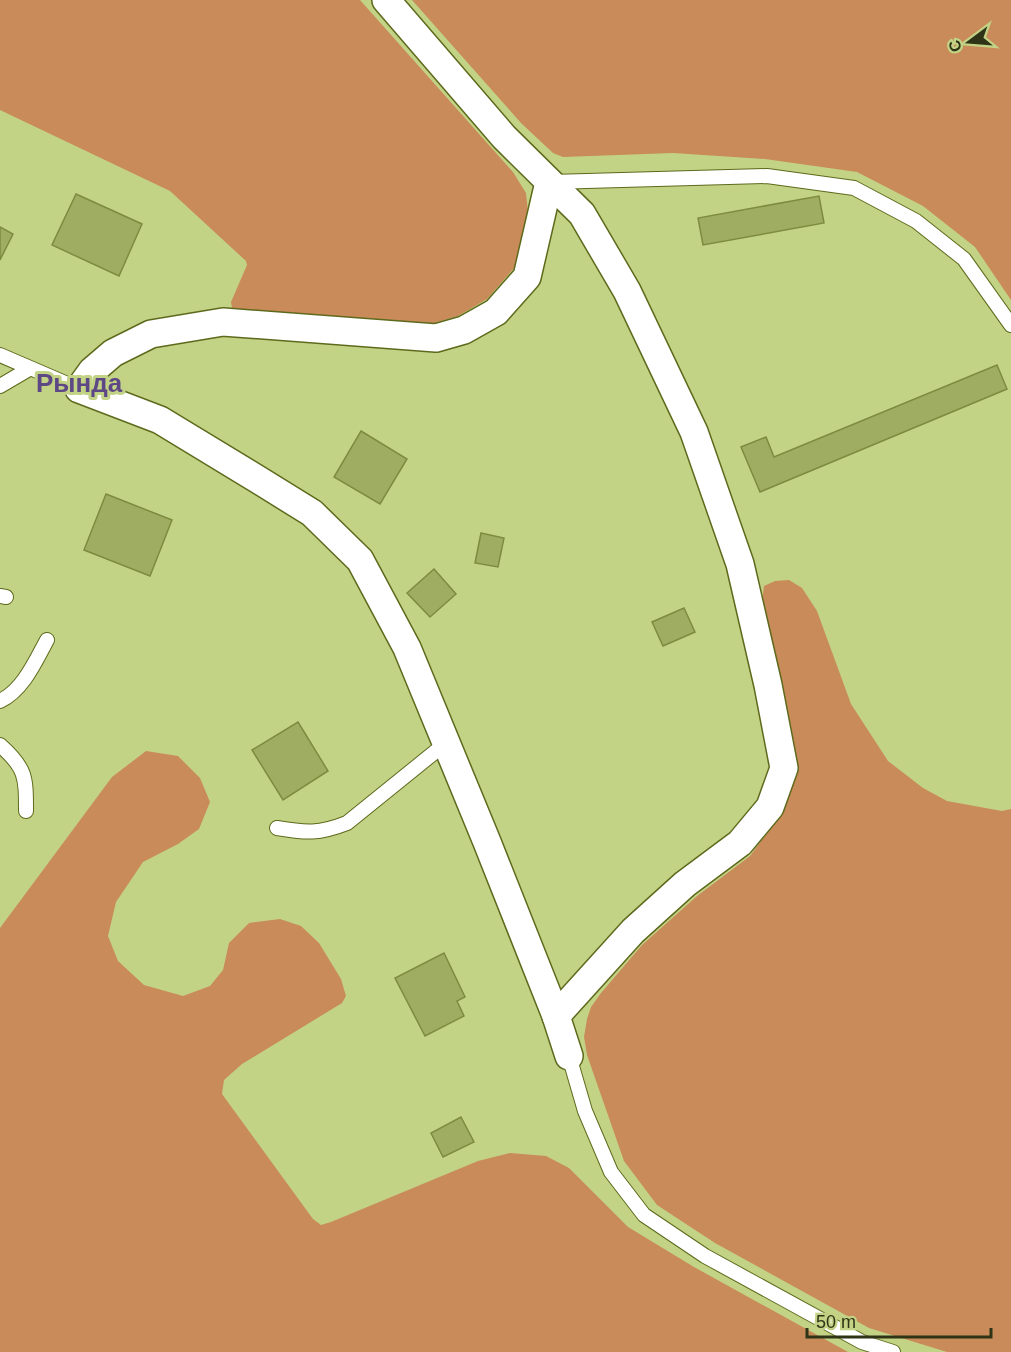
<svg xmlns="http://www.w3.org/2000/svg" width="1011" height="1352" viewBox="0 0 1011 1352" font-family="Arial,sans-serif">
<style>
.forest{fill:#c98b59}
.building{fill:#9ead61;stroke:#7d8b40;stroke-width:1.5}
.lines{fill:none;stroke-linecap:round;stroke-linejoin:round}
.lane-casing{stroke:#5d6a1c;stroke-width:16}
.street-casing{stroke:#5d6a1c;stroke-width:30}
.lane{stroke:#fff;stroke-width:14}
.street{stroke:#fff;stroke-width:27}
.labels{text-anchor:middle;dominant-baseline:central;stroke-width:6;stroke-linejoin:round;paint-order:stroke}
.district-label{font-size:26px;font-weight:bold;fill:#5d4785;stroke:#c3d386}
</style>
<rect width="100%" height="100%" fill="#c3d386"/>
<g class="forest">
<path d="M0 0H360L513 172 526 193 528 212 515 267 487 299 458 316 427 325 238 313 232 308 231 302 247 265 246 261 170 191 0 110Z"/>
<path d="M412 0H1011V300L975 247 923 206 857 172 765 159 673 153 563 157 553 153 521 123Z"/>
<path d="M789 580 802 588 817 611 851 704 888 761 923 788 947 801 1002 811 1011 809V1352H947L869 1328 715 1243 657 1205 624 1161 587 1055 584 1037 587 1019 591 1007 601 993 642 945 697 896 750 856 778 818 795 773 762 601 764 586 775 581Z"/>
<path d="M146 751 178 756 200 778 210 802 199 829 178 844 143 862 116 902 108 936 118 961 144 985 183 996 210 986 223 970 229 943 249 923 280 919 301 926 319 943 341 979 346 996 342 1003 242 1064 224 1080 222 1094 313 1219 321 1225 331 1222 478 1161 510 1153 546 1156 569 1168 628 1227 694 1267 848 1352H0V928L112 777Z"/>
</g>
<g class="building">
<path d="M76 194 142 224 119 276 52 245Z"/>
<path d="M819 196 824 223 703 245 698 218Z"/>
<path d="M0 227 13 234 0 260Z"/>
<path d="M997 365 1007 389 760 492 741 447 766 437 774 457Z"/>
<path d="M361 431 407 459 380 504 334 477Z"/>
<path d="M106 494 172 520 150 576 84 550Z"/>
<path d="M481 533 504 538 498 567 475 563Z"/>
<path d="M434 569 456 594 430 617 407 593Z"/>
<path d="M684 608 695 632 663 646 652 622Z"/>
<path d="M298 722 328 771 283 800 252 750Z"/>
<path d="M444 953 465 997 457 1001 464 1016 425 1036 395 978Z"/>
<path d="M461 1117 474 1142 443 1157 431 1133Z"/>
</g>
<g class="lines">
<g class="lane-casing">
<g id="lane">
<path d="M551 182 767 176 854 188 916 221 964 259 1011 325"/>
<path d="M0 355 79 389"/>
<path d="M0 386 29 369"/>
<path d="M0 596 6 597"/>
<path d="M0 701C23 690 35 662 47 640"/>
<path d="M0 745C26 768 26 777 26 811"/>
<path d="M277 828C306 833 319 834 347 823L446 743"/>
<path d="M569 1056 585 1111 611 1172 644 1215 705 1256 862 1342 893 1352"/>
</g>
</g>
<g class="street-casing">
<g id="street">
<path d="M386 0 504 137 582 214 627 291 694 432 740 564 768 685 784 768 770 807 740 843 685 884 633 931 556 1016"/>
<path d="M549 182 527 277 496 312 464 330 436 338 223 322 151 334 113 353 92 371 79 389 160 420 262 482 312 513 360 560 407 648 487 842 556 1016 569 1056"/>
</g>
</g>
<use href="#lane" class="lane"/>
<use href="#street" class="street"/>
</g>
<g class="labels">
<g class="district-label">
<text x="79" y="383">Рында</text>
</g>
</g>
<g transform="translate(969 42) rotate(254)" stroke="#c3d386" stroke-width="4.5" paint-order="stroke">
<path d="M0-4.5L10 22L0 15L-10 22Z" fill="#2e3415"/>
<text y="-9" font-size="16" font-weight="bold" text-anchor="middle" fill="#2e3415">С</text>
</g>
<path d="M807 1328v9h184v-9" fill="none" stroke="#2e3415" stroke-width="3"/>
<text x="816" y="1328" font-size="18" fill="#2e3415" stroke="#c3d386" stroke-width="4.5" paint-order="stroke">50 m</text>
</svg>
